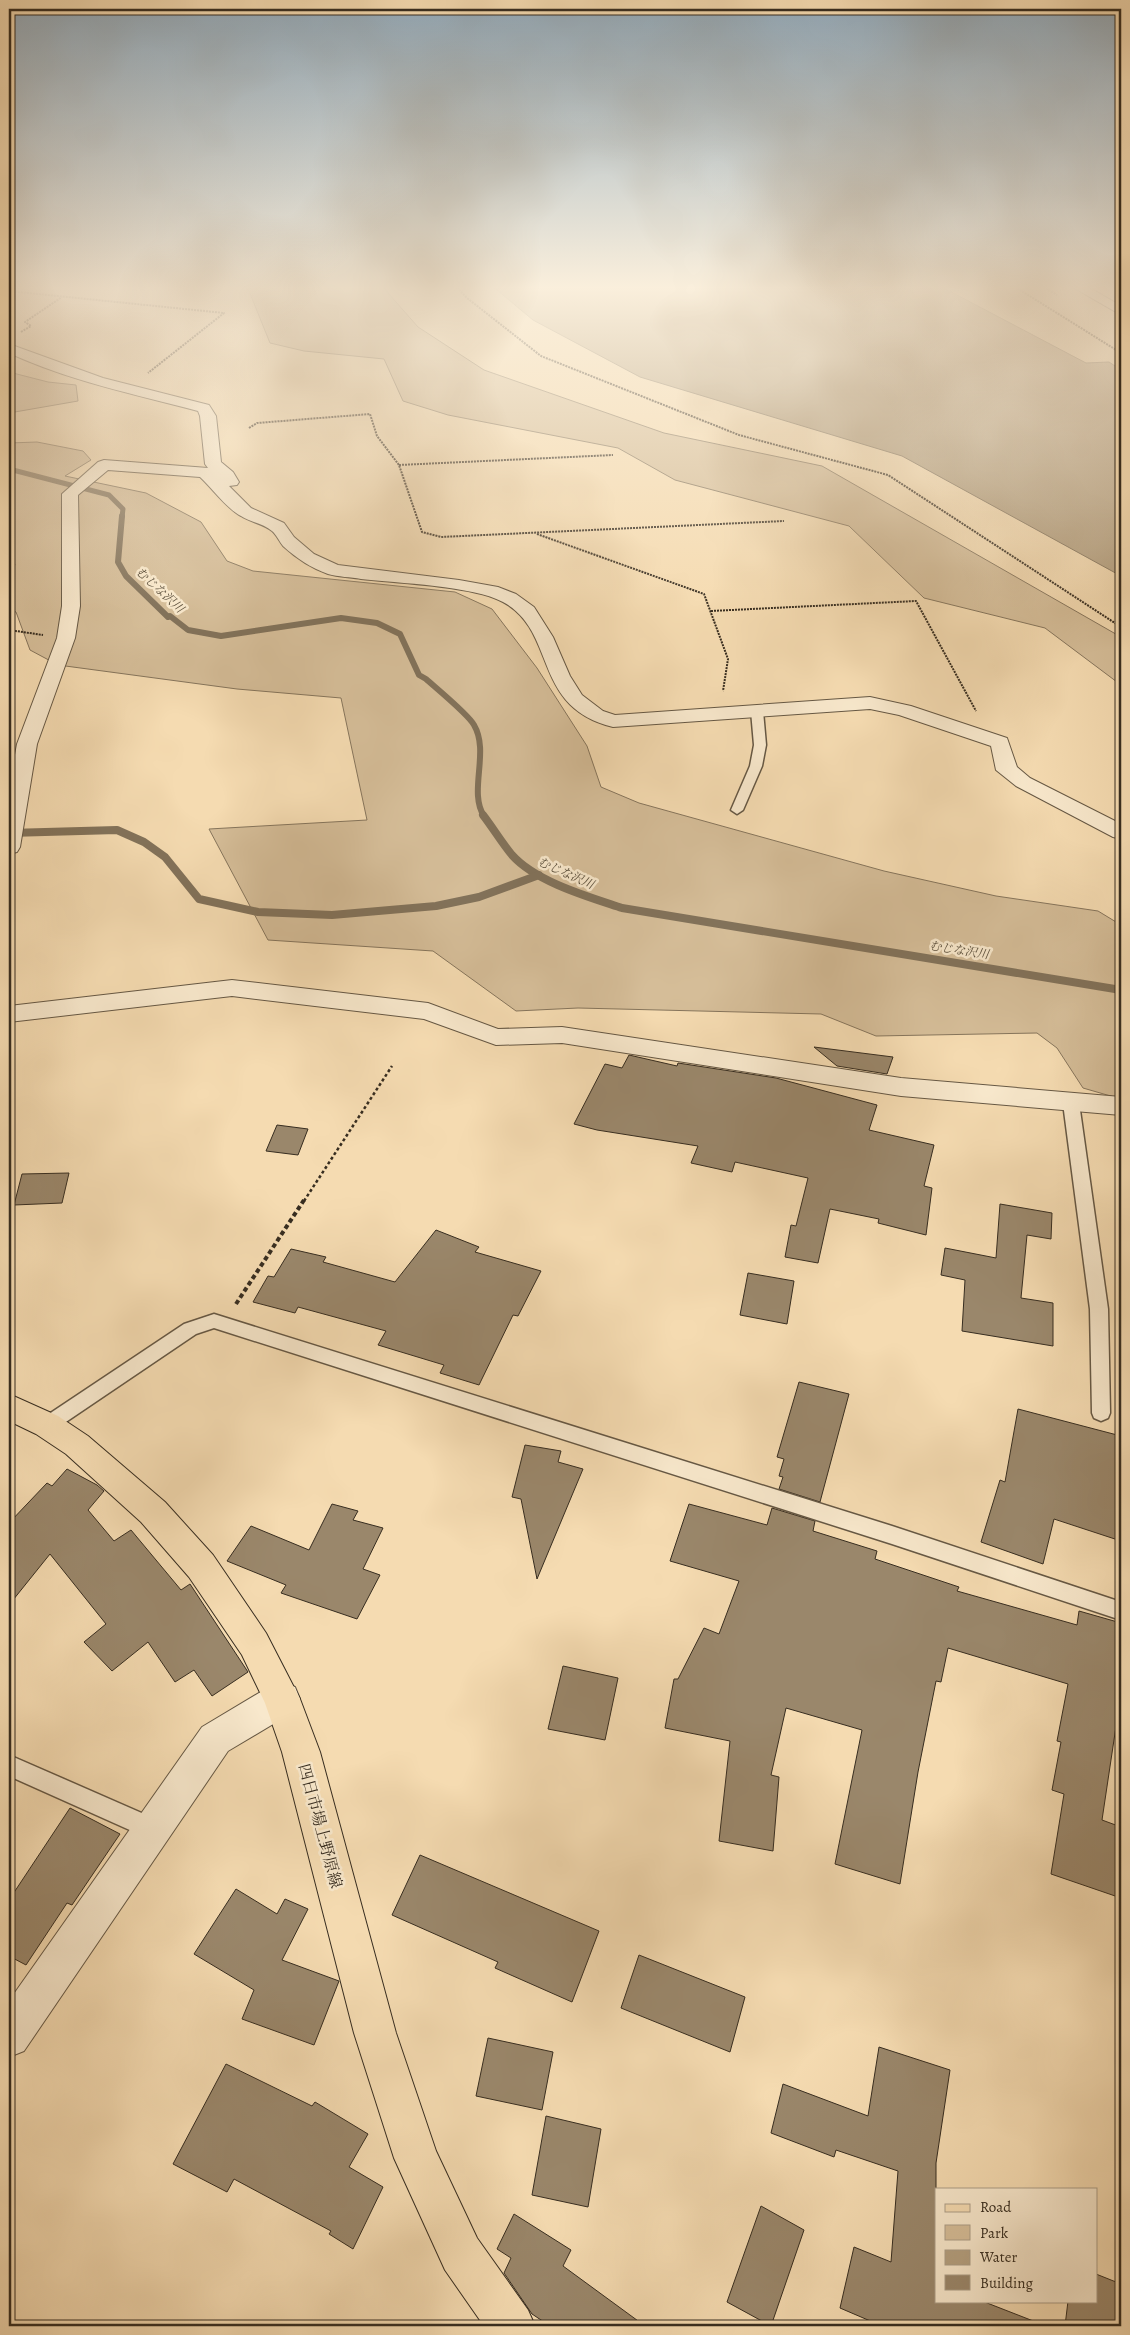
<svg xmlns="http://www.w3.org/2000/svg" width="1130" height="2335" viewBox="0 0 1130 2335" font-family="Alegreya,'Noto Serif JP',serif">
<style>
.green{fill:#d5bd98;stroke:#86755c}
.water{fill:#b4a080;stroke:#82725a}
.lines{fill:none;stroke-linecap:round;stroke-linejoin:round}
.stream-far2{stroke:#82725a;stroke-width:5}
.stream-far1{stroke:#82725a;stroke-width:6}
.stream{stroke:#82725a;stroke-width:8}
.building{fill:#9a876b;stroke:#372d20}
.lane-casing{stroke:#665844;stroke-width:3}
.street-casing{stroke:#665844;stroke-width:2}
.secondary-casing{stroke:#372d20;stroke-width:2}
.primary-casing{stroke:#372d20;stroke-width:2}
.path-far2{stroke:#372d20;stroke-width:2;stroke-dasharray:2 1;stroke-linecap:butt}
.path-far1{stroke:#372d20;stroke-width:2.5;stroke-dasharray:3 2.5;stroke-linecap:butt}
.path{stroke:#372d20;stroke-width:4;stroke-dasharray:4.5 3;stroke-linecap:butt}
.lane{fill:#f8e8cc;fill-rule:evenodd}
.street{fill:#f8e8cc;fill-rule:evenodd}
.secondary{fill:#f8e8cc;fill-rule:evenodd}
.primary{fill:#f5dbb1;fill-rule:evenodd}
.labels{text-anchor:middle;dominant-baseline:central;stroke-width:5;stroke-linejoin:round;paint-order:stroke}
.far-water-label{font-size:12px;font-style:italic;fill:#5c503d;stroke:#f8e8cc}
.near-street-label{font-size:16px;fill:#372d20;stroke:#f8e8cc}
</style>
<rect width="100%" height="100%" fill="#f5dbb1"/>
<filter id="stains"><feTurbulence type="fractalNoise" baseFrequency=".004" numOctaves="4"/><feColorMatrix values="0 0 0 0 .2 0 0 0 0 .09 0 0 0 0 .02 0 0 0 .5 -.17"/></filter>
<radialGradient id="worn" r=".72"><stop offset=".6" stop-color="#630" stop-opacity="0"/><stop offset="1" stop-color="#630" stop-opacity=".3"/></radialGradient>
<g class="green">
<path d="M244 285H381L418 327 484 370 664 433 822 466 1121 637V685L1045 628 924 598 849 526 675 480 618 448 448 415 403 401 384 359 304 351 270 343 249 291Z"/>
<path d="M9 372 48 382 76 385 78 401 9 413Z"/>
<path d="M37 442 83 451 91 460 65 476 146 493 201 522 227 561 253 571 455 592 492 609 537 668 587 746 601 787 639 803 884 871 996 896 1098 911 1121 925V1099L1083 1088 1057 1048 1037 1033 876 1036 821 1014 578 1008 516 1011 433 951 268 940 209 829 367 820 341 698 237 689 58 665 30 650 16 612 9 609V572L15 565 9 546V443Z"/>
</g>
<path class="water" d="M491 285H938L1086 363 1109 362 1121 370V576L902 456 640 377 533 320Z"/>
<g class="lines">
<path class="stream-far2" d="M9 469 109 495 123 509 122 517"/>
<path class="stream-far1" d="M122 516 118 562 126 576 168 617 170 616 188 630 221 636 341 618 377 623 400 634 419 675 426 679C436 688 469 715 474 725 490 752 468 792 484 816"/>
<g class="stream">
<path d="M483 815C493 828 502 843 512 855 536 882 589 897 622 908L1121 990"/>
<path d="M9 833 117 830 144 842 165 857 199 899 258 912 332 915 436 906 479 897 539 875"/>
</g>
</g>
<g class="building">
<path d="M814 1047 893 1057 887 1074 837 1066Z"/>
<path d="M629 1055 677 1066 678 1063 776 1078 877 1105 869 1130 934 1145 924 1186 932 1188 926 1235 878 1223 879 1219 830 1209 818 1263 785 1257 791 1225 796 1226 808 1178 735 1162 732 1172 691 1163 698 1146 597 1130 574 1124 605 1064 622 1068Z"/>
<path d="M277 1125 308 1129 298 1155 266 1151Z"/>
<path d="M69 1173 62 1203 14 1205 22 1174Z"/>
<path d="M1000 1204 1052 1213 1051 1239 1027 1235 1021 1298 1053 1303V1346L962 1331 965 1280 941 1275 945 1248 996 1258Z"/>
<path d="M436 1230 479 1247 475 1252 541 1271 518 1316 513 1315 479 1385 440 1373 444 1365 378 1345 386 1331 298 1307 295 1313 253 1302 268 1276 274 1277 291 1249 326 1257 323 1262 395 1282Z"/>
<path d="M748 1273 794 1281 787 1324 740 1315Z"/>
<path d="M799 1382 849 1394 820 1502 779 1489 783 1477 779 1476 784 1459 777 1457Z"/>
<path d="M1018 1409 1121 1436V1541L1054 1519 1043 1564 981 1542 1000 1480 1005 1482Z"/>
<path d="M525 1445 561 1451 558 1462 583 1469 537 1579 521 1499 512 1497Z"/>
<path d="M67 1469 97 1485 104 1491 88 1510 114 1541 131 1530 181 1590 190 1584 248 1672 212 1696 194 1670 175 1682 148 1642 112 1671 84 1642 106 1624 50 1554 9 1605V1523L47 1483 52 1486Z"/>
<path d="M332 1504 358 1511 353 1520 383 1528 363 1569 380 1575 357 1619 281 1593 286 1585 227 1561 251 1526 309 1550Z"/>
<path d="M689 1504 767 1525 772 1508 815 1521 813 1531 877 1551 875 1559 959 1587 957 1591 1077 1625 1079 1611 1121 1623V1693L1102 1820 1121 1827V1898L1051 1874 1064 1794 1052 1790 1061 1742 1057 1741 1068 1684 948 1648 941 1682 936 1681 918 1772 900 1884 835 1864 862 1730 786 1708 771 1775 779 1777 773 1851 719 1841 730 1741 665 1728 674 1679H678L704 1628 719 1634 739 1581 670 1561Z"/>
<path d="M563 1666 618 1678 605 1740 548 1729Z"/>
<path d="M70 1808 120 1834 72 1905 67 1903 26 1965 9 1956V1900Z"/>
<path d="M420 1855 599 1931 572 2002 495 1968 498 1962 392 1915Z"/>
<path d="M236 1889 277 1914 285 1899 308 1909 282 1960 339 1981 314 2045 242 2019 254 1990 194 1954Z"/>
<path d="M639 1955 745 1997 730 2052 621 2008Z"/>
<path d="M488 2038 553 2052 542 2110 476 2096Z"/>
<path d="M879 2047 950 2070 936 2163V2301H982L1041 2324V2326H882L840 2308 854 2247 891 2262 898 2171 836 2150 834 2157 771 2133 783 2084 868 2116Z"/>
<path d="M226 2064 312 2106 315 2102 368 2134 349 2167 383 2187 353 2249 329 2234 331 2231 234 2179 227 2192 173 2164Z"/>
<path d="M546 2116 601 2129 588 2207 532 2195Z"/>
<path d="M761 2206 804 2230 771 2326 727 2302Z"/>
<path d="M514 2214 571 2250 563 2266 645 2326H550L532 2314 504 2273 511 2258 497 2249Z"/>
<path d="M1096 2274 1121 2284V2326H1065L1068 2301H1096Z"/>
</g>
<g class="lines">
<g class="lane-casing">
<g id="lane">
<path d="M757 707 763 711 766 745 762 766 743 810 737 814 731 810 750 766 754 745 751 711Z"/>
<path d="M1071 1098 1077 1099 1079 1103 1108 1309 1110 1413 1108 1418 1101 1421 1094 1418 1092 1413 1090 1309 1063 1103 1065 1099Z"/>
<path d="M214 1314 892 1526 1121 1602V1620L892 1544 214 1328 196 1334 54 1430 47 1433 40 1430 38 1425 40 1420 184 1324Z"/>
<path d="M9 1755 160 1821 163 1829 160 1837 152 1840 9 1776Z"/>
</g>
</g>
<g class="street-casing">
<g id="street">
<path d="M9 344 103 378 209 405 216 416 221 462 233 472 239 482 237 485 229 486 251 508 284 523 294 537 314 554 338 565 459 580 498 587 516 594 534 607 553 637 570 676 582 695 603 711 615 715 870 697 911 706 1007 738 1017 767 1030 778 1121 824V839L1113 837 1016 786 996 770 991 746 899 715 870 709 613 727C531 707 558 632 503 602 474 586 397 583 361 579 351 577 338 577 328 574 311 568 296 558 283 546 279 541 276 534 272 531 264 524 250 522 241 516 227 509 212 488 200 477L108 470 78 495 80 606 75 638 37 744 20 847 17 852 9 854V787L17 744 57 638 62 606V494L98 462 104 460 208 468 205 464 200 416 198 411C134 394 70 381 9 353Z"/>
<path d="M232 980 428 1003 498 1029 562 1027 901 1078 1121 1097V1115L901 1096 562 1043 496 1045 424 1019 232 996 9 1022V1006Z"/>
<path d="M282 1682 295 1687 300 1699 295 1711 228 1751 24 2051 9 2057V2001L202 1727 269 1687Z"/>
</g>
</g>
<g class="secondary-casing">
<path id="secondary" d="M1069 285H1085L1121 306V315Z"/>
</g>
<g class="primary-casing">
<path id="primary" d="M9 1394 58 1416 88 1436 165 1502 213 1555 266 1633 300 1699 320 1752 396 2033 436 2151 477 2238 528 2310 535 2326H484L445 2270 394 2158 354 2033 282 1752 265 1703 242 1655 189 1577 141 1522 66 1454 36 1434 9 1421Z"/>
</g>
<g class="path-far2">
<path d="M455 285 467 298 541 356 739 435 888 475 1121 627"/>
<path d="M1012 285 1121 353"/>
<path d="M1041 285 1057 295"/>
<path d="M9 291 224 313 148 373"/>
<path d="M21 332 31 326 25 322 62 297"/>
<path d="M249 428 257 423 370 414 377 436 399 465 422 532 441 537 784 521"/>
<path d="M399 465 613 455"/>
<path d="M537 534 704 594 728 659 723 691"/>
<path d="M711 611 916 601 976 711"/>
<path d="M9 630 43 635"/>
</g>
<path class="path-far1" d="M304 1201 392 1066"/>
<path class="path" d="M236 1304 304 1200"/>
<use href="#lane" class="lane"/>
<use href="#street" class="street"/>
<use href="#secondary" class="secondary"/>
<use href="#primary" class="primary"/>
</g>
<linearGradient id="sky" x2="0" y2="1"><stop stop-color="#93acbe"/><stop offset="0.47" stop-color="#faefdc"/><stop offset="1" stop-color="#faefdc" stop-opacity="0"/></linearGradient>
<rect width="1130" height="612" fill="url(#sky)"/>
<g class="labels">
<g class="far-water-label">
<text transform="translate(160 590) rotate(43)">むじな沢川</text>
<text transform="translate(566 873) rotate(24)">むじな沢川</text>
<text transform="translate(959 950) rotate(9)">むじな沢川</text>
</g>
<g class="near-street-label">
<text transform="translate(320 1826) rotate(75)">四日市場上野原線</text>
</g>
</g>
<rect width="1130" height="2335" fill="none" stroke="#f5dbb1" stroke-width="30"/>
<rect x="10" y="10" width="1110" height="2315" fill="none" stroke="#372d20" stroke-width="2.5"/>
<rect x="15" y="15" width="1100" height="2305" fill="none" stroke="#372d20"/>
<rect x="935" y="2188" width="162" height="115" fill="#f8e8cc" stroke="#ab9d87"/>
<rect x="945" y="2204" width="25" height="8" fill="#f5dbb1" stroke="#ab9d87"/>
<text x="980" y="2212" font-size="15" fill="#372d20">Road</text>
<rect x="945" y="2225" width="25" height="15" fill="#d5bd98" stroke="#ab9d87"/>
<text x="980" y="2238" font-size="15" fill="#372d20">Park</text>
<rect x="945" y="2250" width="25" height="15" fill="#b4a080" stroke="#ab9d87"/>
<text x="980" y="2262" font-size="15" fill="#372d20">Water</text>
<rect x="945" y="2275" width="25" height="15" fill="#9a876b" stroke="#ab9d87"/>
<text x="980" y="2288" font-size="15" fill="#372d20">Building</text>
<rect width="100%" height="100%" filter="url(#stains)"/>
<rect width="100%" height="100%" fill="url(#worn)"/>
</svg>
